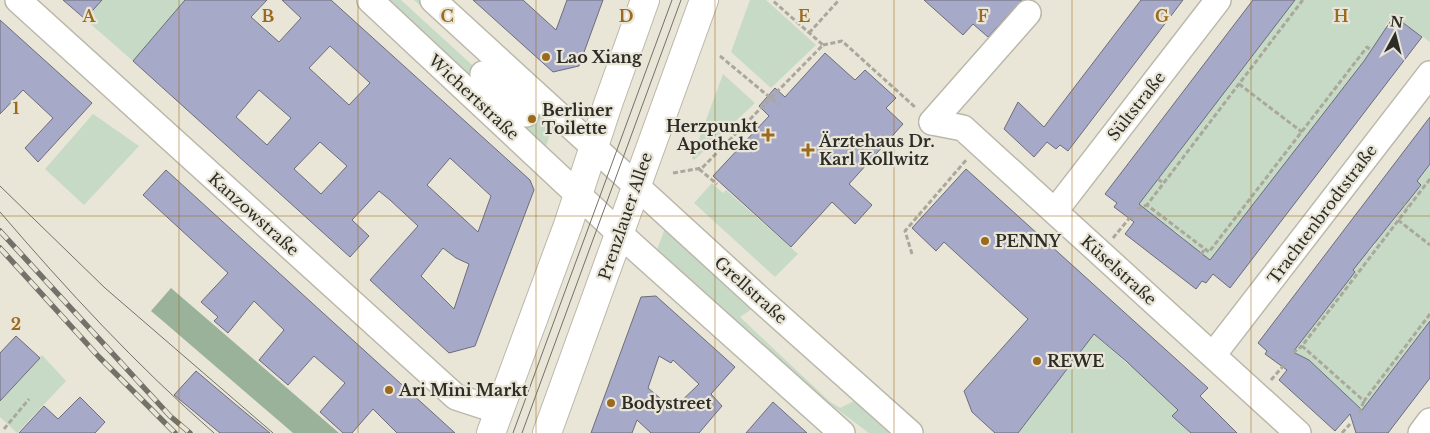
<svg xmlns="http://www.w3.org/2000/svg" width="1430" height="433" viewBox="0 0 1430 433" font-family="'Libre Baskerville',serif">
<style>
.green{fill:#c6dac5}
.forest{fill:#9ab299}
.building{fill:#a7a9c8;stroke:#6c6d7a;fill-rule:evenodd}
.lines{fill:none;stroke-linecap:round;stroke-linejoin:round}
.minor-casing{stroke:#bbb8aa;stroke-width:28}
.major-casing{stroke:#bbb8aa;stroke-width:30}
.path{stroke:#aaa89d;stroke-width:3;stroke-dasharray:5 2.5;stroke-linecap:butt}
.minor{stroke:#fff;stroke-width:25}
.major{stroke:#fff;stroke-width:28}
.tram{stroke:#737169;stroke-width:1}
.rail-casing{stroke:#737169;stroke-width:5.5}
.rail{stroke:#e9e6d8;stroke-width:4;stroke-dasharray:11;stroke-linecap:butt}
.grid{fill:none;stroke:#9c6a1e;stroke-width:1;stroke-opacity:0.55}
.poi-dot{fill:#9c6a1e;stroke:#e9e6d8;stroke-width:2}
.labels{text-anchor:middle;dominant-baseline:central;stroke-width:4.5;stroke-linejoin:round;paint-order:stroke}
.poi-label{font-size:16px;font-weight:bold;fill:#2d2c27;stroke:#e9e6d8;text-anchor:start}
.street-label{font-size:16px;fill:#2d2c27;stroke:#e9e6d8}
.grid-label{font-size:16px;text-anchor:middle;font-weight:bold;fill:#9c6a1e;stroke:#e9e6d8;stroke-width:4.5;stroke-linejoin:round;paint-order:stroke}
</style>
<rect width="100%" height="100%" fill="#e9e6d8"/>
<g class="green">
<path d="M102 0H185L133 61 85 19Z"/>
<path d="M380 0H401L482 74 488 68 414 0H422L554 120 545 150Z"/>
<path d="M750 0H766L816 45 771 88 731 52Z"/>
<path d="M1295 0H1430V42L1393 15 1385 26 1389 29 1209 262 1184 242 1185 239 1175 231 1172 234 1149 211 1133 206Z"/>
<path d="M723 74 755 103 694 160 692 158Z"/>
<path d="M93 114 139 146 84 205 45 169Z"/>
<path d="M1430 164V321L1364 417 1351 400 1309 360 1302 359 1288 349 1355 272 1350 268 1364 249 1369 252 1376 244 1371 239 1386 221 1391 224 1399 214 1394 210 1409 191 1414 194 1421 186 1417 181Z"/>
<path d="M712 183 723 193 726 190 798 254 775 277 694 203Z"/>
<path d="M665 228 752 309 740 317 829 401 840 408 854 401 889 433H869L806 386 657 250Z"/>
<path d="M1094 334 1131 367 1135 363 1182 406 1172 416 1191 433H1018Z"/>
<path d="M42 355 66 381 17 433 0 417V401Z"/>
</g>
<path class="forest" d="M171 288 324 420 339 433H293L164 322 151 311Z"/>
<g class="building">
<path d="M63 0H102L85 19Z"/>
<path d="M185 0H267L251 17 279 42 301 18 282 0H331L530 180 534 190 475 346 449 353 370 280 418 226 390 200 379 191 352 220 369 236 350 257 133 61ZM330 46 370 83 349 105 309 68ZM259 90 291 118 267 145 236 117ZM320 142 347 166 321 194 294 169ZM450 158 491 196 478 232 427 185ZM443 248 456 258 469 264 454 309 421 276Z"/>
<path d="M473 0H523L556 30 567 0H603L579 66 553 72Z"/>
<path d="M924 0H1022L988 37 973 24 963 35Z"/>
<path d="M1141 0H1183L1068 151 1060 145 1056 149 1047 142 1034 157 1004 129 1018 102 1044 127Z"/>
<path d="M1253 0H1295L1139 204 1210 260 1364 61 1394 16 1422 37 1230 288 1213 274 1206 283 1202 281 1196 289 1125 234 1134 222 1114 207 1117 203 1105 194Z"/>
<path d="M0 20 92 103 38 162 25 148 53 118 23 90 0 114Z"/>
<path d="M825 53 855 80 865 70 896 98 886 108 903 124 849 184 872 205 855 224 832 202 791 247 713 176 769 116 759 106 775 88 785 97Z"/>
<path d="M1430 117V164L1417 181 1421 185 1353 270 1355 272 1293 352 1309 360 1362 410 1430 321V378L1388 433H1356L1350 414 1335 431 1279 380 1287 370 1265 354 1267 351 1258 343Z"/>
<path d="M966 169 1208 388 1200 396 1237 433H1191L1172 416 1178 410 1126 361 1094 334 1018 433H995L972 412 964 391 1028 319 944 242 936 251 912 228Z"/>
<path d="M166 170 267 262 455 433H397L373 409 352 433H343L320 412 345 383 314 356 288 385 259 360 284 330 254 301 228 333 214 321 218 317 201 302 228 273 143 195Z"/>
<path d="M656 296 735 367 711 394 722 406 699 433H651L637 420 632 433H591L641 297ZM659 356 671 363 673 360 699 384 673 409 648 388Z"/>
<path d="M16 336 40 358 0 401V353Z"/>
<path d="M196 371 235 404 270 433H220L174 395Z"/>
<path d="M80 397 105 422 95 433H19L44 406 58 419Z"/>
<path d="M773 402 807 433H746Z"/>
</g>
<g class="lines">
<g class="minor-casing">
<g id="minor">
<path d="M18 0 456 397 499 411"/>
<path d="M370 0 632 245 842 433"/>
<path d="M433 0 762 301 910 433"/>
<path d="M483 74 526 114"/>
<path d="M932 122 963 128 1298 433"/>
<path d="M932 122 1028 13"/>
<path d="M1055 211 1218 0"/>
<path d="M1213 355 1430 74"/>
<path d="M1421 433 1430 421"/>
</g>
</g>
<g class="major-casing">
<g id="major">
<path d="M491 433 568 225 608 104 645 0"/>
<path d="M547 433 704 0"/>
</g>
</g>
<g class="path">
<path d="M1301 0 1302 1 1147 205 1209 252 1367 47 1371 50"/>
<path d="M809 33 839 0"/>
<path d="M823 45 842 41 916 108"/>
<path d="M720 56 779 105"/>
<path d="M1239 84 1302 132"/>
<path d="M699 169 717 184"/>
<path d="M673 173 702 168 823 45 772 0"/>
<path d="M1158 179 1163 183"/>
<path d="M1430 179 1302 346 1364 401 1430 314"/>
<path d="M1401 202 1408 207"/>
<path d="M1137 209 1147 205"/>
<path d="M1398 220 1430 245"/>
<path d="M1113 238 1132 215"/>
<path d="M912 254 905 231 967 159"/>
<path d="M1201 254 1205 249"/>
<path d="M1293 353 1302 346"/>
<path d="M1271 380 1285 364"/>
<path d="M1359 413 1364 401"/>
<path d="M4 429 29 399"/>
<path d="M1342 433 1350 424"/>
</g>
<use href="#minor" class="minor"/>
<use href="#major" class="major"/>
<g class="tram">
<path d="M0 186 105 288 273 433"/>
<path d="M0 212C67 290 136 365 214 433"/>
<path d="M513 433 672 0"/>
<path d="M522 433 681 0"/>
</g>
<g class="rail-casing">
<g id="rail">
<path d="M0 231 170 416 190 433"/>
<path d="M0 248 99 357 175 433"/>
</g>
</g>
<use href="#rail" class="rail"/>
</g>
<path class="grid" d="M179 0V433M358 0V433M536 0V433M715 0V433M894 0V433M1072 0V433M1251 0V433M0 216H1430"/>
<g class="poi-dot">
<circle cx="546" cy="57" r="5"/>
<circle cx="532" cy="119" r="5"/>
<path d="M765.5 127.5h5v5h5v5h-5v5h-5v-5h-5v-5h5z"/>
<path d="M805.5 142.5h5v5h5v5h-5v5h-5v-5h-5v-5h5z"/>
<circle cx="985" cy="241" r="5"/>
<circle cx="1037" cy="361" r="5"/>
<circle cx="389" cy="390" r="5"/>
<circle cx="611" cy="403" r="5"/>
</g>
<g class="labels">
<g class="poi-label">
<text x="556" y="57">Lao Xiang</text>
<text x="542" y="110">Berliner<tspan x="542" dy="18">Toilette</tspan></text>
<text x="758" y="126" text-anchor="end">Herzpunkt<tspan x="758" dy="18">Apotheke</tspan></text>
<text x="819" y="141">Ärztehaus Dr.<tspan x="819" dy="18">Karl Kollwitz</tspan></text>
<text x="995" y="241">PENNY</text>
<text x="1047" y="361">REWE</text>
<text x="399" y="390">Ari Mini Markt</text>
<text x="621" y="403">Bodystreet</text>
</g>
<g class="street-label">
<text transform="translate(474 97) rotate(43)">Wichertstraße</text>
<text transform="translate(1136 106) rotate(-52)">Sültstraße</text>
<text transform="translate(254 214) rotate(42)">Kanzowstraße</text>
<text transform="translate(1322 214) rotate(-53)">Trachtenbrodtstraße</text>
<text transform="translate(625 216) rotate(-71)">Prenzlauer Allee</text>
<text transform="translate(1119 270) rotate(42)">Küselstraße</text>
<text transform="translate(751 290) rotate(42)">Grellstraße</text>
</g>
</g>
<g class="grid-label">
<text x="89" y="22">A</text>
<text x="268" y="22">B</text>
<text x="447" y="22">C</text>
<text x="626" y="22">D</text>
<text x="804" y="22">E</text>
<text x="983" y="22">F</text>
<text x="1162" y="22">G</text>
<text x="1341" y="22">H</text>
<text x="16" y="114">1</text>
<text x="16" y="330">2</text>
</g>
<g transform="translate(1395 35) rotate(7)" stroke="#e9e6d8" stroke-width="4" paint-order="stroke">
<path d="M0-4L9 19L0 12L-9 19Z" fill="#2d2c27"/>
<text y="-8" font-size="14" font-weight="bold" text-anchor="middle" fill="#2d2c27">N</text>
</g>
</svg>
